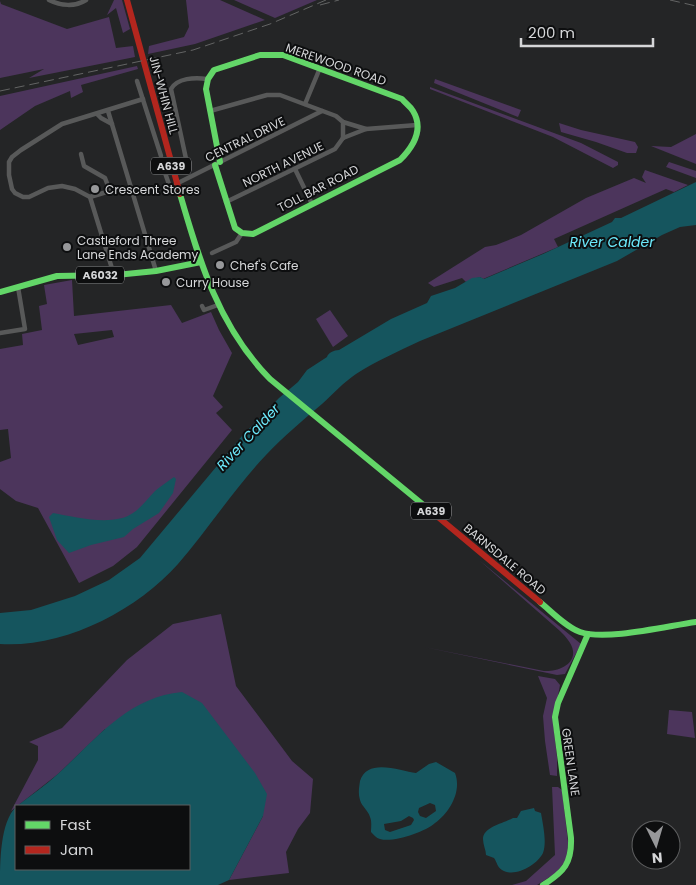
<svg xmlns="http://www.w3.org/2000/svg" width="696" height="885" viewBox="0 0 696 885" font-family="Poppins,sans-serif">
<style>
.green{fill:#4c355c;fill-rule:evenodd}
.water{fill:#15555e;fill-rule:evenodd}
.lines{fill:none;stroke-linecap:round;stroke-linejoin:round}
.street{stroke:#585959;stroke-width:4.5}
.fast{stroke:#63d668;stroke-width:6}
.jam{stroke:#b3261e;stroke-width:6}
.rail{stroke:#636464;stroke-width:1;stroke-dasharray:10 5;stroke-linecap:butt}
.poi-dot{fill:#97989a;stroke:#0d0e0f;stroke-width:2}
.labels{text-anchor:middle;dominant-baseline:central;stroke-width:4;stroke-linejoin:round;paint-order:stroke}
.shield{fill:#0d0e0f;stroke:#999a9c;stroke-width:1}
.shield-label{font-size:11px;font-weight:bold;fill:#d5d6d8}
.street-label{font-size:12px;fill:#d5d6d8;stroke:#0d0e0f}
.poi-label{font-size:12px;fill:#d5d6d8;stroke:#0d0e0f;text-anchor:start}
.water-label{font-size:14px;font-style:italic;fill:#6ce9fb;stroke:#0d0e0f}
</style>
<rect width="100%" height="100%" fill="#242526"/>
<g class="green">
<path d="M114 0H122L130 29 123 33 116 8 107 15Z"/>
<path d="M186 0H220L265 20 195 44 148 54 149 46 184 37 189 27Z"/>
<path d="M234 0H317L275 18Z"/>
<path d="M0 1 1 4 67 29 109 17 116 48 133 46 135 57 29 78 44 69 0 78Z"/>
<path d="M137 66 138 69 81 85 83 92 71 98 70 91 35 106 0 130V96Z"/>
<path d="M435 79 521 110 518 117 434 83Z"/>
<path d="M430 87 581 143 618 162V165L613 168 553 137 430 89Z"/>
<path d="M559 123 581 130 635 142 638 147 636 153H627L596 142 561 132Z"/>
<path d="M696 134V164L651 146 671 147Z"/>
<path d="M669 162 696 171V178L666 167Z"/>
<path d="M645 170 688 185 674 192 666 189 554 239 558 247 483 279 480 277 466 282 462 278 434 287 428 283 485 247 496 245 521 235 586 198 634 178 646 183 642 177Z"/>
<path d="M72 280 74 316 171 305 182 323 211 312 219 330 232 353 213 396 223 407 216 413 232 430 137 547 113 566 79 583 38 508 16 501 0 489V462L11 458 8 429 0 430V349L23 345 22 334 42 330 39 306 47 304 44 285ZM112 330 114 337 78 345 74 334Z"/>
<path d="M330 310 348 336 333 347 316 319Z"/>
<path d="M479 560 581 644 565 674 557 675 424 647 544 671C555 672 575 666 573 651 572 643 565 636 560 631Z"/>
<path d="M221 614 236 686 292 761 313 779 310 813 298 829 286 852 289 873 229 880 263 816 105 729 58 774 11 811 38 760V746L29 742 62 728 127 660 173 624Z"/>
<path d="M538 676 555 679 560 685 553 722 557 757V776L550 775 545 741 543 716 547 698Z"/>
<path d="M669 710 692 712 695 738 667 734Z"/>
<path d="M552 787H558L562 790 568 842 567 859 556 873 537 885H512L526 881 555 855Z"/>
</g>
<g class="water">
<path d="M696 182V225L680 227 662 235 617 261 420 341C399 351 376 361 356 374 344 382 333 394 322 404 303 420 284 436 266 455 234 489 209 528 178 564 136 611 64 648 0 644V613L31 610 75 596 109 580 140 558 242 436 279 398 298 382 307 370 327 357C328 353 334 350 339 350L391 319 427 303 431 296 455 288 472 278 480 277 484 279 543 254 612 222 615 218H621Z"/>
<path d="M174 477 176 479 173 493 159 513 133 529 124 537 91 545 69 553 57 540 49 517 53 513C75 517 113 527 133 513 141 508 148 498 155 491 161 486 168 481 174 477Z"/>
<path d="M182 692 202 703 255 773 267 794 263 816 229 880 218 885H0C0 863 0 822 16 807V869H189V806H17C31 795 46 785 59 773 96 739 128 697 182 692Z"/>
<path d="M436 762 455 773C462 791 450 812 435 823 425 832 393 843 380 839 376 838 374 835 371 832 371 828 372 821 370 817 368 810 362 807 360 800 358 794 359 788 360 781 367 757 401 771 416 773L429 764ZM430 803 435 805 436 811 426 818 420 816 418 812 419 808ZM409 816 413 818 414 820 411 825 390 832 385 830 384 824 401 821Z"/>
<path d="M534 808 535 811 541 813C543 825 547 842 543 853 537 865 515 878 502 870 497 867 497 862 494 858L486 855C486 850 483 845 483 839 483 827 504 823 513 818H517L521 811Z"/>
</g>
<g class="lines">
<g class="street">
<path d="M49 0C61 6 75 7 86 0"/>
<path d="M137 81 161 156"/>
<path d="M305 104 320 68"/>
<path d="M108 111 156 271"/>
<path d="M210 111 267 95H280L336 116 343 122V138"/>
<path d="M97 114 101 118 112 124"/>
<path d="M343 122 366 129"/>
<path d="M343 138 366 129 417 125"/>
<path d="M81 154 84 166 105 178 110 191 90 197"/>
<path d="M188 168 171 89C177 78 195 77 207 79"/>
<path d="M295 169 312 204"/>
<path d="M164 170 171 190 178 191"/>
<path d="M176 184 322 111"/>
<path d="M226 202 335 149 343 138"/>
<path d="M212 253 236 242 242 233"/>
<path d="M114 275 90 197 75 189 62 186 48 188 29 197H23L15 193 12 189 9 175V162L12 157 21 150 62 124 143 99"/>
<path d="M202 306 204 310 218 305"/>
<path d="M0 333 25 329 18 287"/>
</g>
<g class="fast">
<path d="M215 165 235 228 242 233 253 234 400 160C413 147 424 129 413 111 410 106 405 103 402 99L283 55H260L214 70 208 79 206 89 220 162"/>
<path d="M180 194C200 263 219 327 270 379L432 512"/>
<path d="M0 292 57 276 116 275 156 271 201 262"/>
<path d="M540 602C552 612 566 627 580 632 606 641 667 626 696 622"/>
<path d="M543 885C564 872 572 863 571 838L555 717 558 703 588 634"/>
</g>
<g class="jam">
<path d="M127 0 180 194"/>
<path d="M432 512 540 602"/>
</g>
<g class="rail">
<path d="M670 0 696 6"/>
<path d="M320 5 339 0"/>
<path d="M0 91 193 50 270 24 326 0"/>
</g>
</g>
<g class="poi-dot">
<circle cx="95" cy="189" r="5"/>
<circle cx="67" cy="247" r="5"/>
<circle cx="220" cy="265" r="5"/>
<circle cx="166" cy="282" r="5"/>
</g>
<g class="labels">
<g class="shield">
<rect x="151" y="157.5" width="40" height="17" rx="4"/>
<rect x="76" y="266.5" width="48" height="17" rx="4"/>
<rect x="411" y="502.5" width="40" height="17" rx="4"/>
</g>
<g class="shield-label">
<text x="171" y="166">A639</text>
<text x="100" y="275">A6032</text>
<text x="431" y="511">A639</text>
</g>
<g class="street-label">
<text transform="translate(336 64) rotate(19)">MEREWOOD ROAD</text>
<text transform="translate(164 95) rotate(75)">JIN-WHIN HILL</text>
<text transform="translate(245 139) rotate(-26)">CENTRAL DRIVE</text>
<text transform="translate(283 164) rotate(-26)">NORTH AVENUE</text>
<text transform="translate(318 188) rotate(-27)">TOLL BAR ROAD</text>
<text transform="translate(505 559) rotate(40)">BARNSDALE ROAD</text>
<text transform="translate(571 762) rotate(82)">GREEN LANE</text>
</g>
<g class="poi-label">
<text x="105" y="189">Crescent Stores</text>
<text x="77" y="240">Castleford Three<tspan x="77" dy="14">Lane Ends Academy</tspan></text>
<text x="230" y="265">Chef's Cafe</text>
<text x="176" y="282">Curry House</text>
</g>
<g class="water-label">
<text x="612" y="242">River Calder</text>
<text transform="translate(248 437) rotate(-47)">River Calder</text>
</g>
</g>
<rect x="15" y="805" width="175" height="65" fill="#0d0e0f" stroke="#5d5e5f"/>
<rect x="25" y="821" width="25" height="8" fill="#63d668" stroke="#5d5e5f"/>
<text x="60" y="830" font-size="15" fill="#d5d6d8">Fast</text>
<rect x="25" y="846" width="25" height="8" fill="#b3261e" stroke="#5d5e5f"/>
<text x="60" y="855" font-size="15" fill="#d5d6d8">Jam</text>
<g transform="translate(656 845) rotate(175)"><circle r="24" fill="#0d0e0f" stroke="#5d5e5f"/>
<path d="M0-4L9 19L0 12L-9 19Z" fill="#97989a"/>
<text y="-8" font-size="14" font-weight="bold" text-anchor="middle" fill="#d5d6d8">N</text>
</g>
<path d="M521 38v8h132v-8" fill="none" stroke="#d5d6d8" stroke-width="2.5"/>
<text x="528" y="38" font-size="15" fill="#d5d6d8" stroke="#0d0e0f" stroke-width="4" paint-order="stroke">200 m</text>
</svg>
